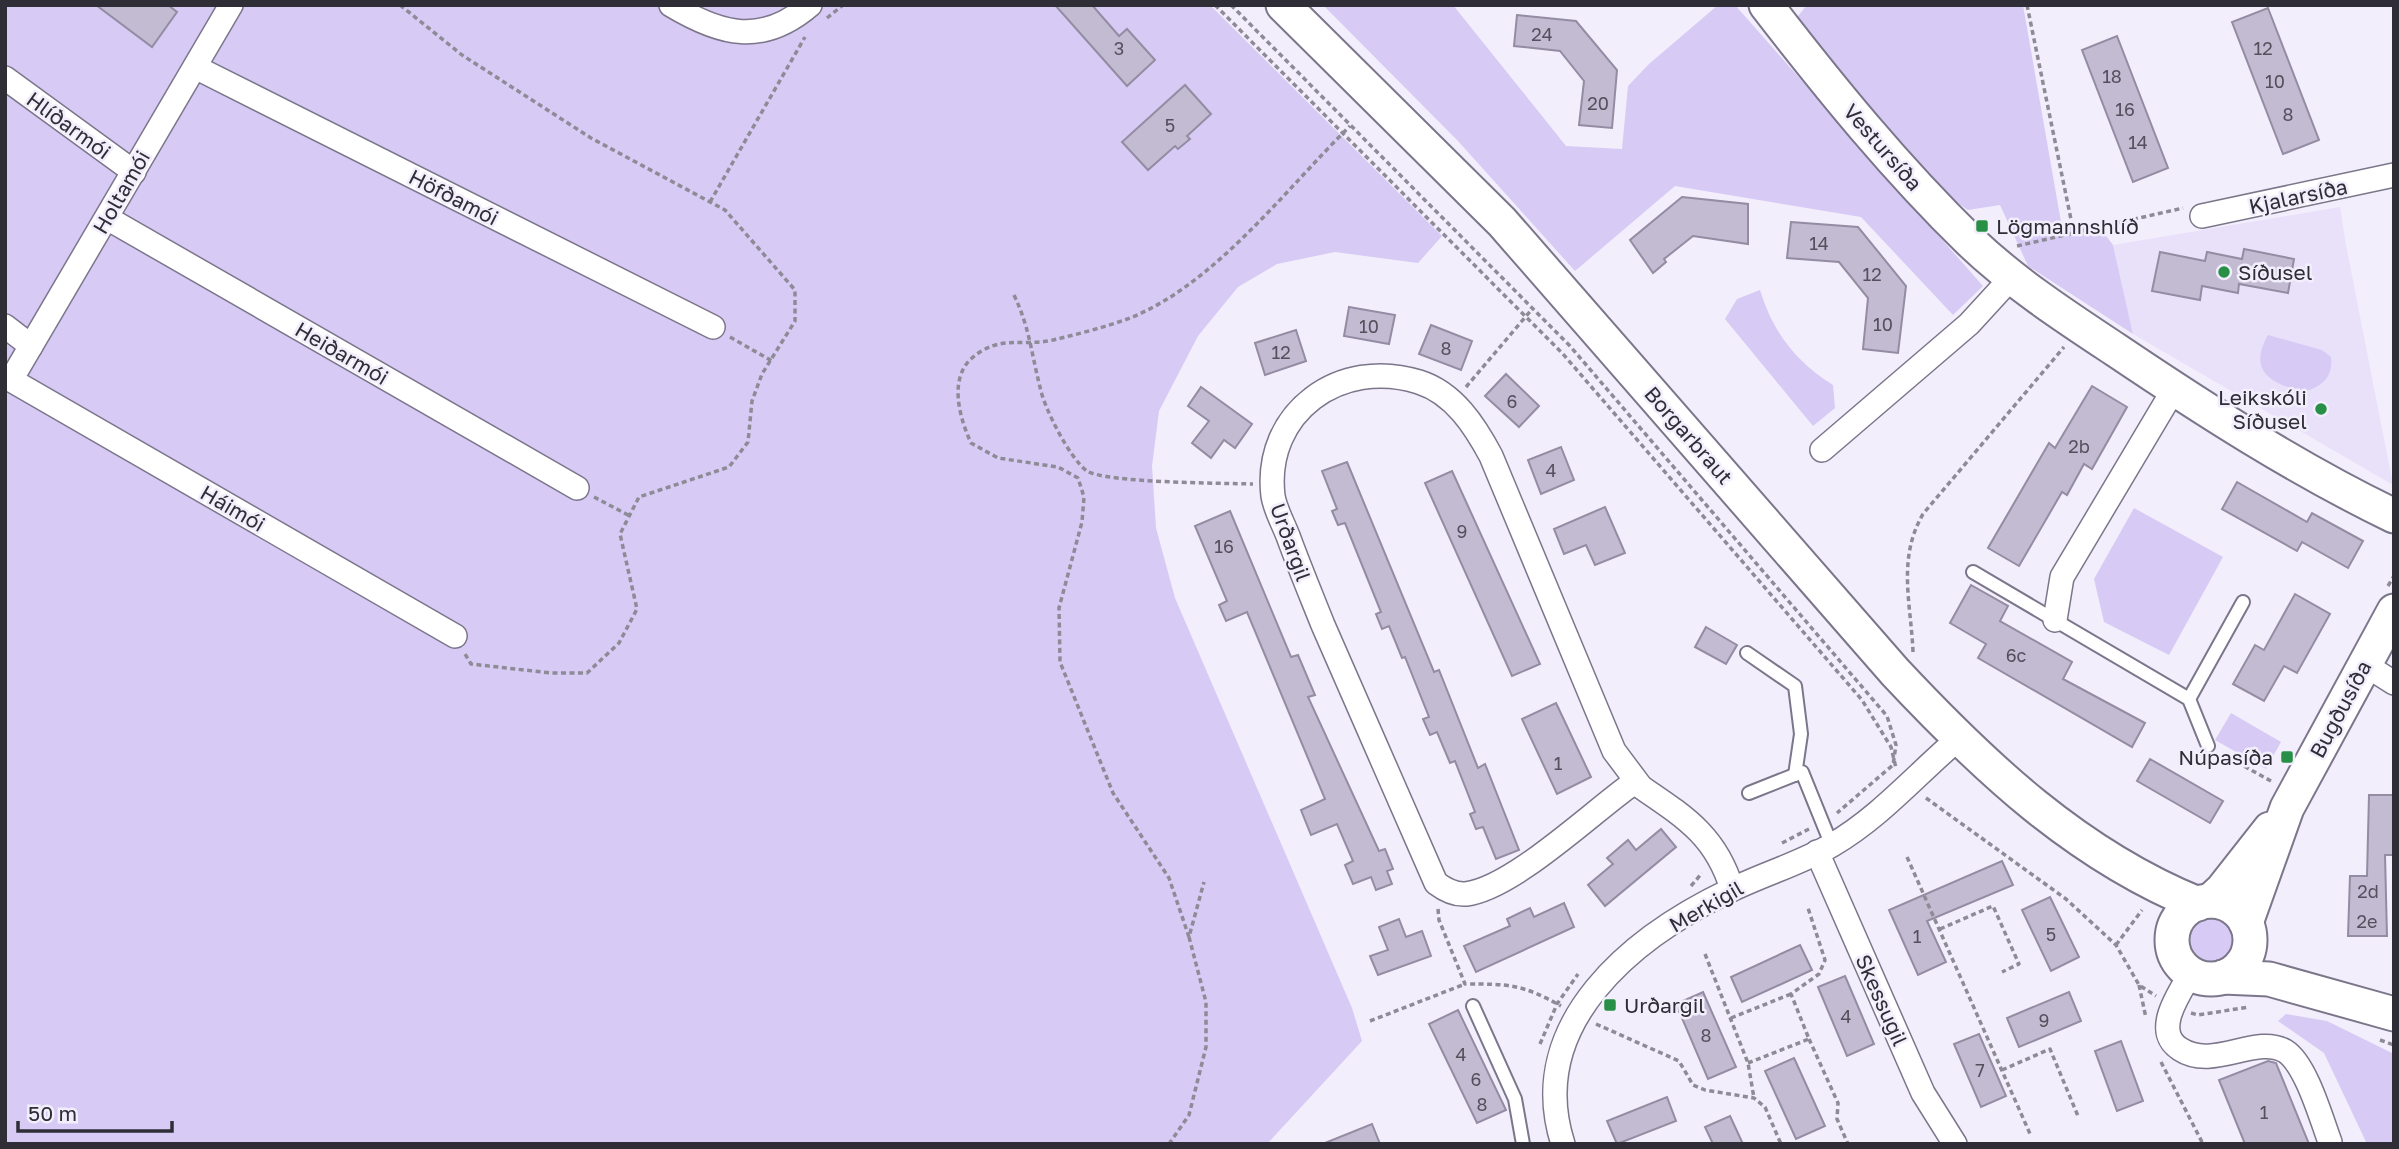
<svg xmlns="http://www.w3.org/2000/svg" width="2399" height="1149" viewBox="0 0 2399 1149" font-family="'Golos Text',sans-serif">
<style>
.built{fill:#e9e1fa}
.green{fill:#d7caf5}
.building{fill:#c2bbd2;stroke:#938ca2;stroke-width:2}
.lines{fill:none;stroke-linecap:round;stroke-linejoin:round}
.lane-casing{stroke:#7c768b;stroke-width:16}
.street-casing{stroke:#7c768b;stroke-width:26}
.secondary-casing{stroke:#7c768b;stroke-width:37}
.path{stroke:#8e8b96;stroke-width:3.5;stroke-dasharray:5 3.5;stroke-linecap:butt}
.lane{stroke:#fff;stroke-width:12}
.street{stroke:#fff;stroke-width:23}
.secondary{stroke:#fff;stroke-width:33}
.poi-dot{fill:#288f46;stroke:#f2eefc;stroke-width:2.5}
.labels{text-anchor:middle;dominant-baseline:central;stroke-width:5;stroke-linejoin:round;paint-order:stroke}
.number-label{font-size:18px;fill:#54505d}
.street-label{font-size:21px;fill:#2f2d36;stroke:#f2eefc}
.poi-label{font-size:21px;fill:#2f2d36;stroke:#f2eefc;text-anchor:start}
</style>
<rect width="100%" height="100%" fill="#f2eefc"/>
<path class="built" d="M2340 207 2346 245 2393 485 2133 334 2113 245Z"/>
<g class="green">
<path d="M5 5H1210L1442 236 1418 263 1335 252 1277 264 1238 287 1198 336 1159 411 1152 466 1156 528 1175 598 1352 1008 1362 1041 1267 1144H5Z"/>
<path d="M1323 5H1453L1566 146 1622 149 1628 86 1649 64 1718 5H1735L1983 286 1953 315 1861 217 1675 186 1575 271 1458 141Z"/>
<path d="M1807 5H2023L2061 222 2103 232 2113 245 2133 334 2028 266 2000 205 1968 210 1946 195 1794 21Z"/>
<path d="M1760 290C1773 332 1795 361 1833 385L1835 408 1813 426 1725 319 1737 299Z"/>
<path d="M2268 335 2322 350 2331 357C2333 377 2323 386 2304 392 2272 384 2247 372 2268 335Z"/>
<path d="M2134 508 2223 557 2169 655 2104 622 2094 579Z"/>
<path d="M2231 713 2281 742 2266 769 2215 740Z"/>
<circle cx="2210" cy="942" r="23"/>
<path d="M2286 1014 2327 1021 2394 1054V1144H2367L2324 1053 2278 1021Z"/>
</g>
<g class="building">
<path d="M96 5H168L177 12 152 47Z"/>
<path d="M1055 5H1092L1119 36 1127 29 1155 60 1127 86Z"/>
<path d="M2268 8 2319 140 2283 154 2232 22Z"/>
<path d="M1517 15 1576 21 1617 70 1612 128 1579 125 1584 81 1560 51 1514 46Z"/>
<path d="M2117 36 2168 168 2133 182 2082 50Z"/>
<path d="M1185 85 1211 114 1187 136 1190 139 1178 149 1175 146 1148 170 1122 142Z"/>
<path d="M1682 197 1748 204V244L1693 236 1664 259 1666 262 1653 273 1630 240Z"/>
<path d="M1791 222 1858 227 1906 286 1898 353 1863 349 1868 298 1839 262 1787 258Z"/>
<path d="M2244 249 2294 259 2288 293 2239 284 2238 293 2202 286 2200 300 2152 291 2160 252 2205 261 2207 252 2242 259Z"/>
<path d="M1349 307 1395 315 1389 344 1344 336Z"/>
<path d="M1431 325 1472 341 1461 370 1419 354Z"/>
<path d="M1296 330 1306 361 1265 375 1255 343Z"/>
<path d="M1506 374 1539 406 1519 427 1485 396Z"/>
<path d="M2092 386 2127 407 2092 469 2084 464 2067 495 2062 492 2019 566 1988 548 2049 443 2055 448Z"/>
<path d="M1201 387 1252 424 1235 448 1224 440 1211 458 1192 443 1209 421 1188 406Z"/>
<path d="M1561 447 1574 480 1541 494 1528 460Z"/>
<path d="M1347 462 1434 672 1439 670 1478 768 1485 764 1519 850 1496 859 1483 827 1476 829 1470 814 1475 812 1455 761 1450 763 1437 732 1430 735 1423 719 1429 717 1405 657 1402 658 1389 626 1382 629 1376 614 1381 612 1345 523 1338 525 1332 511 1337 509 1322 471Z"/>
<path d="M1452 471 1540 664 1512 676 1425 483Z"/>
<path d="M2237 482 2307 522 2312 513 2363 541 2348 568 2302 542 2297 551 2222 509Z"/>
<path d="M1605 507 1625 553 1595 565 1586 545 1564 554 1554 529Z"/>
<path d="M1230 511 1291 657 1298 655 1315 695 1308 697 1379 851 1385 849 1393 869 1387 871 1392 884 1376 890 1371 877 1353 884 1345 865 1353 861 1337 824 1311 835 1301 810 1325 799 1247 612 1226 621 1219 605 1227 601 1195 526Z"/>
<path d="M1971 585 2008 606 2000 621 2072 662 2063 679 2145 723 2132 747 1978 658 1986 644 1950 623Z"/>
<path d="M2295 594 2330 614 2297 673 2284 666 2264 701 2233 684 2255 645 2264 650Z"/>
<path d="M1706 627 1737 645 1726 664 1695 647Z"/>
<path d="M1556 703 1591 777 1557 794 1522 719Z"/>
<path d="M2150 759 2223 801 2210 823 2137 781Z"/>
<path d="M2369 795H2394V855H2385L2387 936H2348L2350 876H2367Z"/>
<path d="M1661 829 1676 847 1605 906 1588 885 1613 864 1607 858 1628 840 1636 850Z"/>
<path d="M2002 861 2013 885 1927 921 1946 962 1918 975 1889 910Z"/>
<path d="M2050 897 2079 957 2051 971 2022 910Z"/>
<path d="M1564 903 1574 927 1476 972 1464 946 1510 926 1507 919 1530 908 1534 917Z"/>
<path d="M1399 919 1406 937 1422 931 1431 956 1378 975 1370 956 1388 950 1379 927Z"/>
<path d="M1800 945 1812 970 1742 1002 1731 977Z"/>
<path d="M1845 976 1874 1044 1847 1056 1818 987Z"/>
<path d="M1703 992 1736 1067 1708 1079 1676 1004Z"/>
<path d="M2069 992 2081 1021 2019 1047 2007 1018Z"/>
<path d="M1458 1010 1506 1110 1477 1123 1429 1024Z"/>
<path d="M1979 1034 2006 1096 1981 1107 1954 1044Z"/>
<path d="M2121 1041 2143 1101 2117 1111 2095 1051Z"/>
<path d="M1794 1058 1825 1126 1796 1139 1765 1071Z"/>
<path d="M2268 1061 2276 1063 2309 1144H2245L2219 1080Z"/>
<path d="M1667 1097 1676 1121 1617 1144 1607 1121Z"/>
<path d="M1730 1116 1743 1144H1713L1705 1127Z"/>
<path d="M1372 1124 1380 1144H1325V1143Z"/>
</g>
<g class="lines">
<g class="lane-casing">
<g id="lane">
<path d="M1973 572 2189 699 2208 746"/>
<path d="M1747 653 1795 686 1801 734 1795 775"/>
<path d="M2189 699 2243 602"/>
<path d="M1749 793 1802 772 1832 846"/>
<path d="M1473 1006 1515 1099 1523 1144"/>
</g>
</g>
<g class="street-casing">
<g id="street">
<path d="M231 5 11 380 455 636"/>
<path d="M671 5C721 35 762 46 810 5"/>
<path d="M195 67 713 327"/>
<path d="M5 78 134 172"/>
<path d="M2202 216 2394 175"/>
<path d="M107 218 577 488"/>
<path d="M5 326 31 346"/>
<path d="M1822 450 1969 324 2013 276"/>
<path d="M2055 620 2062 577 2174 389"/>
<path d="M2364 664 2394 683"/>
<path d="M1636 781C1594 810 1514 888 1466 894 1455 895 1444 889 1436 883 1398 797 1361 711 1323 625 1311 595 1299 566 1288 536 1283 523 1275 509 1273 496 1263 412 1341 357 1419 382 1454 393 1475 426 1491 456L1614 751 1641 787C1685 817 1716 836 1732 889"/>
<path d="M1817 852 1923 1093 1955 1144"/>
<path d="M2191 973C2179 994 2152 1031 2180 1049 2213 1071 2256 1034 2285 1051 2306 1064 2321 1118 2330 1142"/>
<path d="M1563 1144C1524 1023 1634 936 1731 890 1764 874 1801 863 1832 845 1879 818 1917 774 1958 739"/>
</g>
</g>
<g class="secondary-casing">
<g id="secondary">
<path d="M1283 5 1502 222 1895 672C1984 767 2077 855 2198 904"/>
<path d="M1766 5C1830 88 1896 169 1971 242 2014 283 2066 317 2116 350 2205 410 2297 469 2394 516"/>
<path d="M2210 901 2222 890 2270 829"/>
<circle cx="2211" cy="940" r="39"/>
<path d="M2246 923 2287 808 2394 611"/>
<path d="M2223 977 2269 979 2394 1014"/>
</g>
</g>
<g class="path">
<path d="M400 5 462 55 591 138 725 210 795 290V321L762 374 752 401 748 442 729 467 639 497 620 534 637 609 619 643 587 673H551L471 664 465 654"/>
<path d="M1215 5 1563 354 1862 700 1891 747 1896 768"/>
<path d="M1231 5 1570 346 1887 716 1896 745 1893 765 1837 813"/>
<path d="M2027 5 2074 234"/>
<path d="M827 18 843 5"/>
<path d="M710 202 805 37"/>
<path d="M2017 246 2183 208"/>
<path d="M1014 295C1030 329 1031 352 1040 387 1044 408 1070 459 1087 471 1106 483 1223 483 1253 484"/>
<path d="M730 337 772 361"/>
<path d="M1466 387 1533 308"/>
<path d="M594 497 630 516"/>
<path d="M2388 586 2394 576"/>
<path d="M1913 652C1911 603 1897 559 1923 514L2064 347"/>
<path d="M2222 754 2271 781"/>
<path d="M1926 798 2066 899 2116 945 2139 985 2156 996"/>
<path d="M1782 843 1809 829"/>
<path d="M1907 857 2031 1136"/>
<path d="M1691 886 1702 873"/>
<path d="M1438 909 1439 920 1465 984C1509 984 1522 984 1561 1006"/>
<path d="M1940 929 1993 906 2019 964 2002 972"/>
<path d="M1189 937 1169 878 1113 793 1060 662 1059 608 1082 522 1084 497 1078 478 1058 467 998 458 971 443C960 419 948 379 972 358 1000 334 1021 347 1053 340 1078 334 1106 327 1130 318 1215 284 1285 190 1350 126"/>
<path d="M2116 945 2142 910"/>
<path d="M1705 954 1748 1063 1754 1098"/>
<path d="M2139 985 2146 1018"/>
<path d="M2191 1013 2198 1015 2249 1007"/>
<path d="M1731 1018 1791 994"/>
<path d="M1370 1021 1465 984"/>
<path d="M1596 1024 1679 1061 1693 1085 1705 1090 1754 1098 1765 1107 1781 1144"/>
<path d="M1809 1039 1838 1103 1837 1119 1848 1144"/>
<path d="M2380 1040 2394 1045"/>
<path d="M1540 1044 1557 1004 1578 974"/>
<path d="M2161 1062 2203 1144"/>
<path d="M1748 1063 1809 1039 1791 994 1819 974 1825 960 1808 908"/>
<path d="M2002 1070 2050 1049 2078 1116"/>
<path d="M1169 1144 1189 1115 1206 1047V1002L1189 937 1204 882"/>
</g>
<use href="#lane" class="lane"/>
<use href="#street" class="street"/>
<use href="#secondary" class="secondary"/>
</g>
<g class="poi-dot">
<rect x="1975" y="219" width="14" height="14" rx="3.5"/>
<circle cx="2224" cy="272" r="7"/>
<circle cx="2321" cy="409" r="7"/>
<rect x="2280" y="750" width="14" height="14" rx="3.5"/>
<rect x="1603" y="998" width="14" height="14" rx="3.5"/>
</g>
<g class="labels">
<g class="number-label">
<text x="1542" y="34">24</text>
<text x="1119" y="48">3</text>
<text x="2263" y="48">12</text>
<text x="2112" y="76">18</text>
<text x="2275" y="81">10</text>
<text x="1598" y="103">20</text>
<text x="2125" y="109">16</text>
<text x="2288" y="114">8</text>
<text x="1170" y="125">5</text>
<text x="2138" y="142">14</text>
<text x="1819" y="243">14</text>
<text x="1872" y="274">12</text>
<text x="1883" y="324">10</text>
<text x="1369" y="326">10</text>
<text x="1446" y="348">8</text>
<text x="1281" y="352">12</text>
<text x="1512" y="401">6</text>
<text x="2079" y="446">2b</text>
<text x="1551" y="470">4</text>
<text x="1462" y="531">9</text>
<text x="1224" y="546">16</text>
<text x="2016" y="655">6c</text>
<text x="1558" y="763">1</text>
<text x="2368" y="891">2d</text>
<text x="2367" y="921">2e</text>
<text x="2051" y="934">5</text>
<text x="1917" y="936">1</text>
<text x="1846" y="1016">4</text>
<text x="2044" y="1020">9</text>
<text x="1706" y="1035">8</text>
<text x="1461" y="1054">4</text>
<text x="1980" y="1070">7</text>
<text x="1476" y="1079">6</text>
<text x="1482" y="1104">8</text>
<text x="2264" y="1112">1</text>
</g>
<g class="street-label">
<text transform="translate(69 125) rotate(36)">Hlíðarmói</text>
<text transform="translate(1883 147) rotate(49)">Vestursíða</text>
<text transform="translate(121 192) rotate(-60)">Holtamói</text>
<text transform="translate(2298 196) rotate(-12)">Kjalarsíða</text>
<text transform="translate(454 197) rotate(27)">Höfðamói</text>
<text transform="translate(342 353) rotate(30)">Heiðarmói</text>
<text transform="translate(1689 435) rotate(49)">Borgarbraut</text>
<text transform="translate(233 508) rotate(30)">Háimói</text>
<text transform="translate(1291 542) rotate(70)">Urðargil</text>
<text transform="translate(2340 709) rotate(-62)">Bugðusíða</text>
<text transform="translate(1706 906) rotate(-30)">Merkigil</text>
<text transform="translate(1882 1000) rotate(66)">Skessugil</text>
</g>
<g class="poi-label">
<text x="1996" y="226">Lögmannshlíð</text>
<text x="2238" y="272">Síðusel</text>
<text x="2307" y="397" text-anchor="end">Leikskóli<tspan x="2307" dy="24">Síðusel</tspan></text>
<text x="2273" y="757" text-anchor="end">Núpasíða</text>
<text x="1624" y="1005">Urðargil</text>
</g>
</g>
<rect width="2399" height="1149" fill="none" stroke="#2f2d36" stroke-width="14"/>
<path d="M18 1121v10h154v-10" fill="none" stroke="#2f2d36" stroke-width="3.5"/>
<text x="28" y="1121" font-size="21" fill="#2f2d36" stroke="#f2eefc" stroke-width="5" paint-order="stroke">50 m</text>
</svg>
